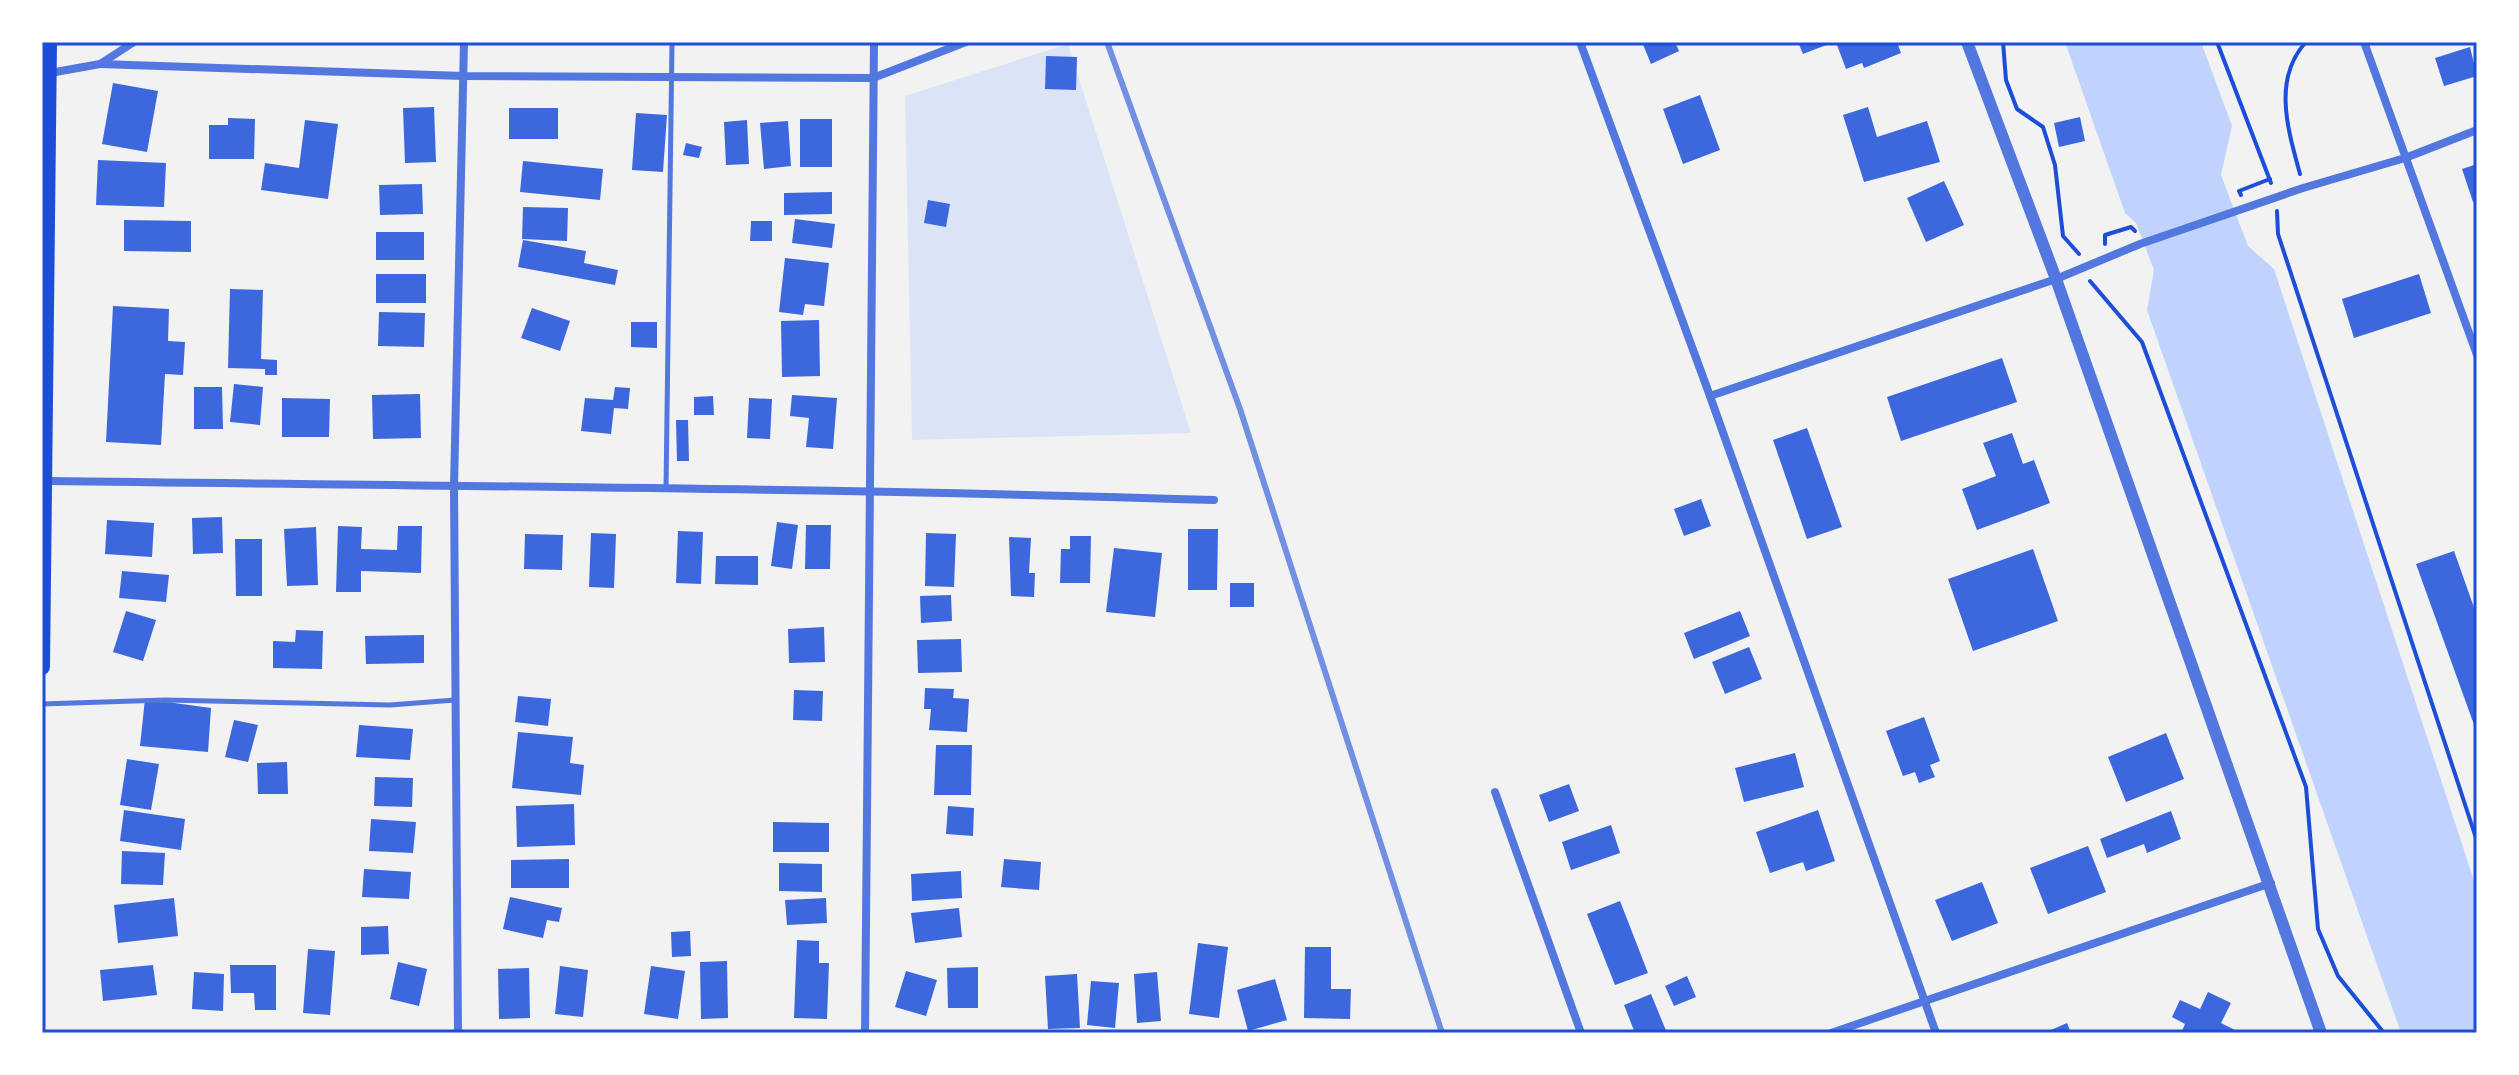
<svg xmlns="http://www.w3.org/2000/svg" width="2519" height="1075" viewBox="0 0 2519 1075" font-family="Commissioner,sans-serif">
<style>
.green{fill:#dbe4f7}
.water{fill:#bfd3fe}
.building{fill:#3d67dc}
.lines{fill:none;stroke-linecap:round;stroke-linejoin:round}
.path{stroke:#1d4ed8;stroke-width:4}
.service{stroke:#5277de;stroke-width:5}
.minor{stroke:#5277de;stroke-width:8}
.tertiary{stroke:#5277de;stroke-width:12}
.trunk{stroke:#1d4ed8;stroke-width:16}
.rail{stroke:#7290e2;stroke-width:6}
.neatline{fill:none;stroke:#1d4ed8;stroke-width:3}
</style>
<rect width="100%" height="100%" fill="#f2f2f2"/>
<path class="green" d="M1068 44 1191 433 912 440 905 96Z"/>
<path class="water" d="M2065 42H2201L2232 126 2221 175 2248 246 2274 269 2477 890V1033H2401L2147 310 2154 270 2136 223 2125 213Z"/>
<g class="building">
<path d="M1642 42H1675L1679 51 1651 64Z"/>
<path d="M1798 42H1834L1803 54Z"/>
<path d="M1844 42H1897L1901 53 1864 68 1862 63 1846 69 1837 45Z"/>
<path d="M2470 47 2477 76 2444 86 2435 58Z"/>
<path d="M1046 56 1077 57 1076 90 1045 89Z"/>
<path d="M113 83 158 91 147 152 102 144Z"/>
<path d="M1700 95 1720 150 1683 164 1663 109Z"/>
<path d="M434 107 436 162 405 163 403 108Z"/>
<path d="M1868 107 1877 137 1927 121 1940 162 1864 182 1843 115Z"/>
<rect x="509" y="108" width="49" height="31"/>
<path d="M636 113 667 115 663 172 632 170Z"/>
<path d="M2080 117 2085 141 2059 147 2054 123Z"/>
<path d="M228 118 255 119 254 159H209V125H228Z"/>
<rect x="800" y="119" width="32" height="48"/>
<path d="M305 120 338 124 328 199 261 190 265 163 299 168Z"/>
<path d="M747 120 749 164 726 165 724 122Z"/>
<path d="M788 121 791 166 764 169 760 123Z"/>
<path d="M686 143 702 147 699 158 683 155Z"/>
<path d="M98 160 166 163 164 207 96 205Z"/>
<path d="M523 161 603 169 600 200 520 192Z"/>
<path d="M2477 164V201L2473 202 2462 169Z"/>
<path d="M1944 181 1964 225 1926 242 1907 198Z"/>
<path d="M422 184 423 214 380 215 379 185Z"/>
<path d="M832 192V214L784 215V193Z"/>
<path d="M928 200 950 204 946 227 924 223Z"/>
<path d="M523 207 568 208 567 241 522 239Z"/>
<path d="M795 219 835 224 832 248 792 243Z"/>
<path d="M124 220 191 221V252L124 251Z"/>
<path d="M751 221H772V241H750Z"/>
<rect x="376" y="232" width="48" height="28"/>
<path d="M523 240 586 251 584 263 618 270 615 285 518 267Z"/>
<path d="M785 258 829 263 824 306 805 304 803 315 779 312Z"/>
<rect x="376" y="274" width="50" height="29"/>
<path d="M2419 274 2431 313 2354 338 2342 299Z"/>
<path d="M230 289 263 290 261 359 277 360V375H265V369L228 368Z"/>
<path d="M113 306 169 309 168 341 185 342 183 375 165 374 161 445 106 442Z"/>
<path d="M532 308 570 321 560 351 521 338Z"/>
<path d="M379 312 425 313 424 347 378 346Z"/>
<path d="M819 320 820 376 782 377 781 321Z"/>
<path d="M631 322H657V348L631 347Z"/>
<path d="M2002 358 2017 402 1901 441 1887 397Z"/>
<path d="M234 384 263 387 260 425 230 422Z"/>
<path d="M194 387H222L223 429H194Z"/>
<path d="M615 387 630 388 628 409 614 408 611 434 581 431 585 398 613 400Z"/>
<path d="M420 394 421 438 373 439 372 395Z"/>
<path d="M792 395 837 398 833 449 806 447 809 418 790 416Z"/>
<path d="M713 396 714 415H694V397Z"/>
<path d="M282 398 330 399 329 437H282Z"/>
<path d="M749 398 772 399 770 439 747 438Z"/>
<path d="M676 420H688L689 461H677Z"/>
<path d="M1807 428 1842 527 1807 539 1773 440Z"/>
<path d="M2012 433 2023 464 2034 460 2050 503 1977 530 1962 489 1996 476 1983 443Z"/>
<path d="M1701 499 1711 526 1684 536 1674 509Z"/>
<path d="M222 517 223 553 193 554 192 518Z"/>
<path d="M107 520 154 523 152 557 105 554Z"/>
<path d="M777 522 798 525 792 569 771 566Z"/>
<path d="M806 525H831L830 569H805Z"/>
<path d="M338 526 362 527 361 549 397 550 398 526H422L421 573 361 571V592H336Z"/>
<path d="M316 527 318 585 287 586 284 529Z"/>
<path d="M1188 529H1218L1217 590H1188Z"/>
<path d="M678 531 703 532 701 584 676 583Z"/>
<path d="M591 533 616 534 614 588 589 587Z"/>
<path d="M926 533 956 534 954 587 925 586Z"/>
<path d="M525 534 563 535 562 570 524 569Z"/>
<path d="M1070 536H1091L1090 583H1060L1061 549H1070Z"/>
<path d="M1009 537 1031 538 1029 573H1035L1034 597 1011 596Z"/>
<path d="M235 539H262V596H236Z"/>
<path d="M1114 548 1162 553 1155 617 1106 612Z"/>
<path d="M2033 549 2058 621 1973 651 1948 579Z"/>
<path d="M2454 551 2477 616V733L2416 564Z"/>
<path d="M716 556H758V585L715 584Z"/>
<path d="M122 571 169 575 166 602 119 598Z"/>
<rect x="1230" y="583" width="24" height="24"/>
<path d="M951 595 952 621 921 623 920 596Z"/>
<path d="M126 611 156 620 143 661 113 652Z"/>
<path d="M1740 611 1750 636 1694 659 1684 633Z"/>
<path d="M824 627 825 662 789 663 788 629Z"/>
<path d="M296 630 323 631 322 669 273 668V641L295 642Z"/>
<path d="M424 635V663L366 664 365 636Z"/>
<path d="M961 639 962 672 918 673 917 640Z"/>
<path d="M1749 647 1762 679 1725 694 1712 662Z"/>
<path d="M925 688 954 689 953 698 969 699 967 732 929 730 931 709H924Z"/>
<path d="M794 690 823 691 822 721 793 720Z"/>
<path d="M518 696 551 699 548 726 515 722Z"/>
<path d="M145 699 211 708 208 752 140 746Z"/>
<path d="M1924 717 1940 761 1930 765 1935 777 1919 783 1915 772 1903 776 1886 731Z"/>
<path d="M234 720 258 725 248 762 225 757Z"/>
<path d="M359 725 413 729 410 760 356 757Z"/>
<path d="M518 732 573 737 570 763 584 765 581 795 512 788Z"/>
<path d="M2166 733 2184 779 2126 802 2108 757Z"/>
<path d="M936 745H972L971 795H934Z"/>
<path d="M1795 753 1804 787 1744 802 1735 768Z"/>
<path d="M127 759 159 764 151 810 120 805Z"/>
<path d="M287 762 288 794H258L257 763Z"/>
<path d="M375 777 413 778 412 807 374 806Z"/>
<path d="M1569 784 1579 811 1549 822 1539 795Z"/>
<path d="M574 804 575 845 517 847 516 806Z"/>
<path d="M948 806 974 808 973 836 946 834Z"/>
<path d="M124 810 185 819 181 850 120 841Z"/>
<path d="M1818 810 1835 861 1806 871 1803 862 1770 873 1756 832Z"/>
<path d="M2171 811 2181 839 2147 853 2144 844 2107 858 2100 839Z"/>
<path d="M371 819 416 822 413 853 369 851Z"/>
<path d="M773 822 829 823V852H773Z"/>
<path d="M1611 825 1620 853 1571 870 1562 842Z"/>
<path d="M2088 846 2106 892 2048 914 2030 868Z"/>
<path d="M122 851 165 853 163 885 121 884Z"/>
<path d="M569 859V888H511V860Z"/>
<path d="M1004 859 1041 862 1039 890 1001 887Z"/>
<path d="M779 863 822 864V892L779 891Z"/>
<path d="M364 869 411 872 409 899 362 897Z"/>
<path d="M961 871 962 898 912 901 911 874Z"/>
<path d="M1982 882 1998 923 1952 941 1935 900Z"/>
<path d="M510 897 562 908 559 922 547 920 543 938 503 929Z"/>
<path d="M174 898 178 936 118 943 114 905Z"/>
<path d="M826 898 827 923 787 925 785 900Z"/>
<path d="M1620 901 1648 973 1615 985 1587 914Z"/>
<path d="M959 908 962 937 915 943 911 913Z"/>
<path d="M388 926 389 954 361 955V927Z"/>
<path d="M690 931 691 956 672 957 671 932Z"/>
<path d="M797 940 819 941V963H829L827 1019 794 1018Z"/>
<path d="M1198 943 1228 947 1219 1018 1189 1014Z"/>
<path d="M1305 947H1331V989H1351L1350 1019 1304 1018Z"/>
<path d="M308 949 335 951 330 1015 303 1013Z"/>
<path d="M727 961 728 1018 701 1019 700 962Z"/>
<path d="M398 962 427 969 419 1006 390 999Z"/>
<path d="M153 965 157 995 103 1001 100 970Z"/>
<path d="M230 965H276V1010H255L254 993H231Z"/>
<path d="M560 966 588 970 583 1017 555 1014Z"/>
<path d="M651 966 685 971 678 1019 644 1014Z"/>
<path d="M978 967V1008H948L947 968Z"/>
<path d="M529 968 530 1018 499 1019 498 969Z"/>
<path d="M906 971 937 980 926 1016 895 1007Z"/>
<path d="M194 972 224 974 223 1011 192 1009Z"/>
<path d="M1157 972 1161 1021 1137 1023 1134 974Z"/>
<path d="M1077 974 1080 1028 1048 1029 1045 976Z"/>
<path d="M1687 976 1696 997 1674 1006 1665 986Z"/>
<path d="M1275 979 1287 1020 1248 1031 1237 990Z"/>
<path d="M1091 981 1119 983 1115 1028 1087 1025Z"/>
<path d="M2208 992 2231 1003 2221 1023 2241 1033H2181L2185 1024 2172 1017 2180 1000 2200 1009Z"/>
<path d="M1651 994 1667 1033H1635L1624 1005Z"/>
<path d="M2067 1023 2071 1033H2044Z"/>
</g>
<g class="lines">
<g class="path">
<path d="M2003 42 2006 80 2017 109 2043 127 2055 165 2063 236 2079 254"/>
<path d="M2217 42 2271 183"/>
<path d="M2300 174C2288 130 2272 79 2306 42"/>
<path d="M2241 195 2239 191 2270 179"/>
<path d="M2277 211 2278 234 2477 841"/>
<path d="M2105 244V235L2131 227 2135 231"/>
<path d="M2090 281 2142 342 2306 787 2318 929 2338 976 2384 1033"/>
</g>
<g class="service">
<path d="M666 489 672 42"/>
<path d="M42 704 165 700 390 705 455 700"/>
</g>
<g class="minor">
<path d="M1580 42 1710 396 1936 1033"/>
<path d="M2364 42 2477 355"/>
<path d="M100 64 463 76 873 78 966 42"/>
<path d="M50 73 100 64 134 42"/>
<path d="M1710 396 2056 279 2140 244 2303 188 2405 158 2477 130"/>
<path d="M47 481C436 486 825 488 1214 500"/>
<path d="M1495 792 1581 1033"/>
<path d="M458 1033 454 487 464 42"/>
<path d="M865 1033 874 42"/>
<path d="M1831 1033 2271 883"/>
</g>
<path class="tertiary" d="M1967 42 2056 279 2321 1033"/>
<path class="trunk" d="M42 667 49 42"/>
<path class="rail" d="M1107 42 1240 409 1442 1033"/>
</g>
<rect width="2519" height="1075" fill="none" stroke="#ffffff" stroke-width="88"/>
<rect x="44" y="44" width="2431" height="987" class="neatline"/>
</svg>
